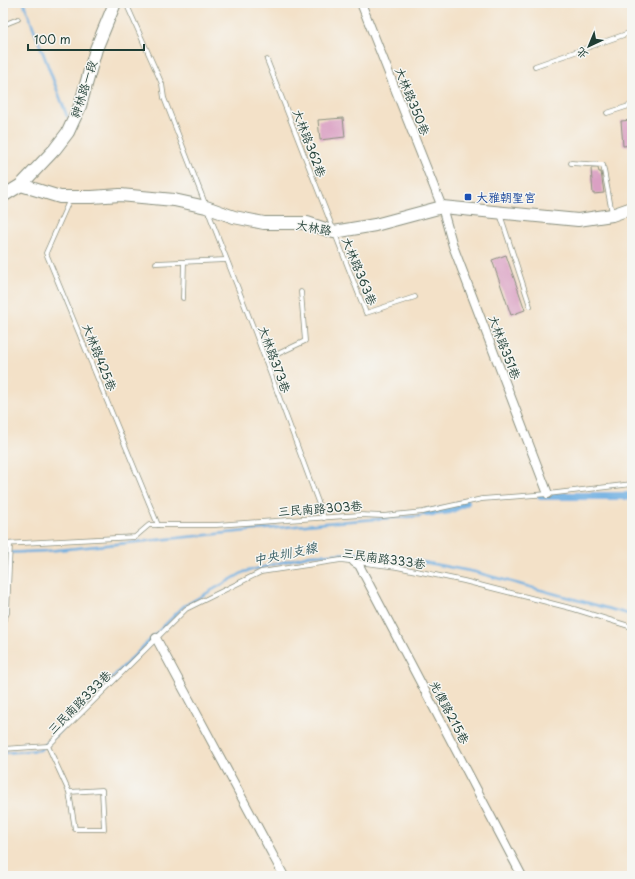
<svg xmlns="http://www.w3.org/2000/svg" width="635" height="879" viewBox="0 0 635 879" font-family="'Playpen Sans','LXGW WenKai TC',sans-serif">
<style>
.lines{fill:none;stroke-linecap:round;stroke-linejoin:round}
.stream{stroke:#6daee1;stroke-width:2.5}
.canal{stroke:#6daee1;stroke-width:8}
.building{fill:#daa0c3}
.lane-casing{stroke:#898f7e;stroke-width:5.5}
.street-casing{stroke:#898f7e;stroke-width:10}
.secondary-casing{stroke:#898f7e;stroke-width:14}
.lane{stroke:#fff;stroke-width:4}
.street{stroke:#fff;stroke-width:8}
.secondary{stroke:#fff;stroke-width:12}
.transit-dot{fill:#1a4fb4;stroke:#f6f6f2;stroke-width:1.5}
.labels{text-anchor:middle;dominant-baseline:central;stroke-width:3;stroke-linejoin:round;paint-order:stroke}
.street-label{font-size:12px;fill:#1f3d34;stroke:#f6f6f2}
.transit-label{font-size:12px;fill:#164399;stroke:#f6f6f2;text-anchor:start}
.water-label{font-size:13px;font-style:italic;fill:#32595f;stroke:#f6f6f2}
</style>
<rect width="100%" height="100%" fill="#f6f6f2"/>
<filter id="ink" filterUnits="userSpaceOnUse"><feTurbulence type="fractalNoise" baseFrequency=".025" numOctaves="2"/><feDisplacementMap in="SourceGraphic" scale="8" xChannelSelector="R" yChannelSelector="G"/><feConvolveMatrix kernelMatrix="1 2 1 2 8 2 1 2 1" color-interpolation-filters="sRGB"/></filter>
<filter id="wash" filterUnits="userSpaceOnUse"><feTurbulence type="fractalNoise" baseFrequency=".012" numOctaves="4" result="noise"/><feDisplacementMap in="SourceGraphic" scale="16" xChannelSelector="R" yChannelSelector="G"/><feGaussianBlur stdDeviation="0.9" result="paint"/><feColorMatrix in="noise" values="0 0 0 0 0 0 0 0 0 0 0 0 0 0 0 0 0 1.4 0 .05"/><feComposite in="paint" operator="in"/></filter>
<g filter="url(#wash)">
<rect width="100%" height="100%" fill="#f3e1c8"/>
<g class="lines">
<g class="stream">
<path d="M24 3 67 116"/>
<path d="M3 553 47 551 336 522 420 516 427 513"/>
<path d="M3 753 40 750 184 606 244 572 310 555 357 553 391 556 475 572 632 615"/>
</g>
<g class="canal">
<path d="M541 496H632"/>
<path d="M427 513 450 510 466 502"/>
</g>
</g>
<g id="blocks">
<g class="building">
<path d="M343 118 345 137 320 140 318 120Z"/>
<path d="M632 120V145L623 146 621 121Z"/>
<path d="M591 168H598L599 172H601L604 193 593 194Z"/>
<path d="M506 255 525 310 511 315 492 260Z"/>
</g>
</g>
</g>
<g filter="url(#ink)">
<use href="#blocks" fill-opacity="0" stroke="#898f7e" stroke-width="1"/>
<g class="lines">
<g class="lane-casing">
<g id="lane">
<path d="M126 3 162 84 164 98 255 332 324 518"/>
<path d="M3 25 18 19"/>
<path d="M267 60 366 313 415 297"/>
<path d="M535 66 632 32"/>
<path d="M607 113 632 105"/>
<path d="M571 163 603 165 612 213"/>
<path d="M70 199 46 253 158 525"/>
<path d="M500 214 530 306"/>
<path d="M156 263 226 260"/>
<path d="M183 298 184 262"/>
<path d="M265 360 305 341 301 292"/>
<path d="M3 544 135 537 149 525H216L360 515 383 516 423 512 482 499 548 494 632 484"/>
<path d="M3 621 7 613 10 544"/>
<path d="M48 746 186 609 261 572 341 560 397 567 464 581 574 609 632 627"/>
<path d="M48 746 69 792 75 829H104L102 790 69 792"/>
<path d="M3 749 48 746"/>
</g>
</g>
<g class="street-casing">
<g id="street">
<path d="M361 3 442 207 453 246 548 494"/>
<path d="M354 562 359 565 522 876"/>
<path d="M156 638 284 876"/>
</g>
</g>
<g class="secondary-casing">
<g id="secondary">
<path d="M21 185 60 197H92L120 195 174 200 206 207 234 217 264 223H307L334 232 375 225 442 207 578 220 612 215 632 208"/>
<path d="M3 196 21 185 55 149 68 132 80 106 96 49 115 3"/>
</g>
</g>
<use href="#lane" class="lane"/>
<use href="#street" class="street"/>
<use href="#secondary" class="secondary"/>
</g>
</g>
<rect class="transit-dot" x="464" y="193" width="8" height="8" rx="2"/>
<g class="labels">
<g class="street-label">
<text transform="translate(83 89) rotate(-72)">神林路一段</text>
<text transform="translate(413 101) rotate(68)">大林路350巷</text>
<text transform="translate(310 143) rotate(69)">大林路362巷</text>
<text transform="translate(314 227) rotate(10)">大林路</text>
<text transform="translate(360 271) rotate(68)">大林路363巷</text>
<text transform="translate(505 347) rotate(69)">大林路351巷</text>
<text transform="translate(100 357) rotate(68)">大林路425巷</text>
<text transform="translate(275 359) rotate(70)">大林路373巷</text>
<text transform="translate(320 508) rotate(-4)">三民南路303巷</text>
<text transform="translate(384 558) rotate(8)">三民南路333巷</text>
<text transform="translate(79 702) rotate(-45)">三民南路333巷</text>
<text transform="translate(450 712) rotate(62)">光復路215巷</text>
</g>
<g class="transit-label">
<text x="476" y="197">大雅朝聖宮</text>
</g>
<g class="water-label">
<text transform="translate(285 553) rotate(-12)">中央圳支線</text>
</g>
</g>
<rect width="635" height="879" fill="none" stroke="#f6f6f2" stroke-width="16"/>
<g transform="translate(589 46) rotate(224)" stroke="#f6f6f2" stroke-width="3" paint-order="stroke">
<path d="M0-3L7 15L0 10L-7 15Z" fill="#1f3d34"/>
<text y="-6" font-size="11" font-weight="bold" text-anchor="middle" fill="#1f3d34">北</text>
</g>
<path d="M28 44v6h116v-6" fill="none" stroke="#1f3d34" stroke-width="2"/>
<text x="34" y="44" font-size="12" fill="#1f3d34" stroke="#f6f6f2" stroke-width="3" paint-order="stroke">100 m</text>
</svg>
